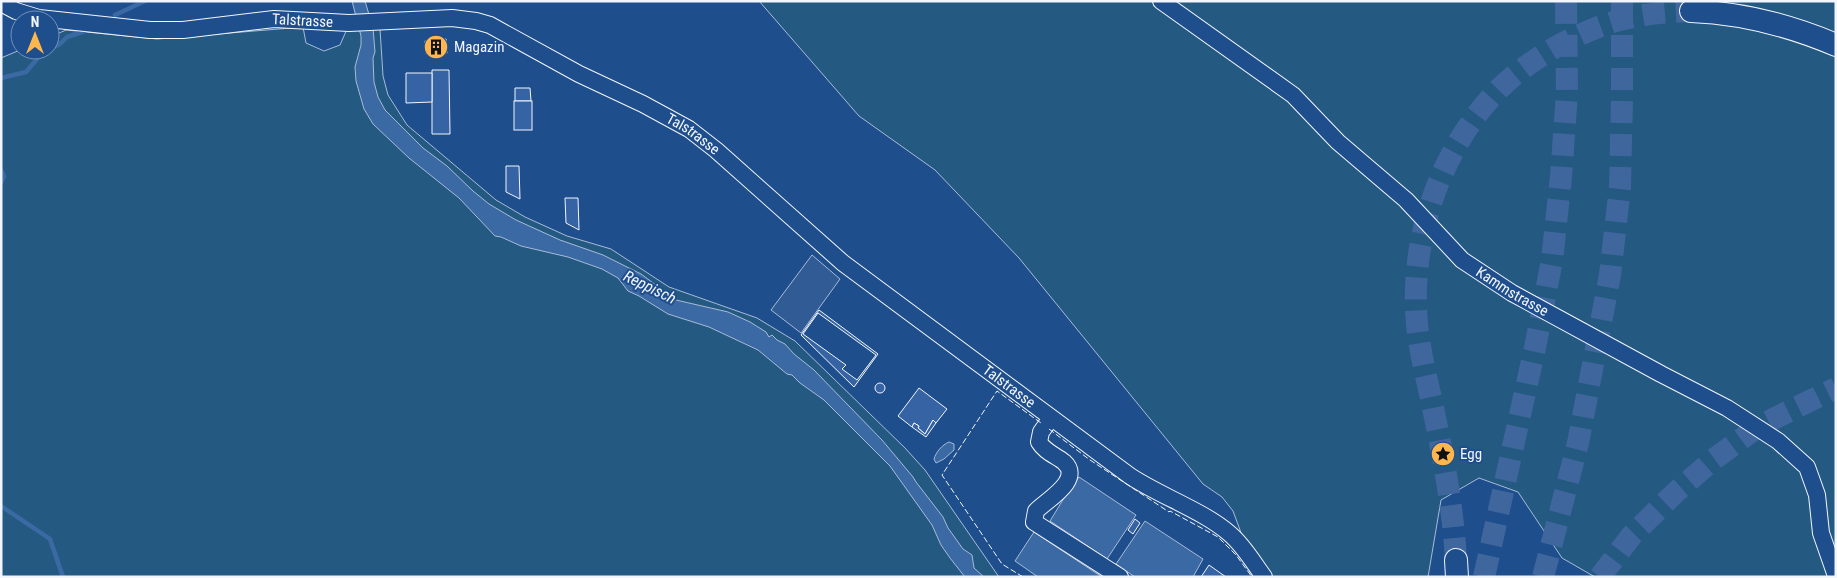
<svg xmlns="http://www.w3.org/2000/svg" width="1837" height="578" viewBox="0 0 1837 578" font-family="'Roboto Condensed',sans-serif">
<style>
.green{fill:#245a82;stroke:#a8bbd7}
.parking{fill:#305b95;stroke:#a8bbd7}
.water{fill:#3b69a3;stroke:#a8bbd7}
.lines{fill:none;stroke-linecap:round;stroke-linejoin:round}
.stream{stroke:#3b69a3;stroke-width:4.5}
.building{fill:#3563a3;stroke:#f2f6ff;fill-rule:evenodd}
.highway-tunnel{stroke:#3f679d;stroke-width:22;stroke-dasharray:22 11;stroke-linecap:butt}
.minor-casing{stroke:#f2f6ff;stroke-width:18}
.highway-casing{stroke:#f2f6ff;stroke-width:24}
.minor{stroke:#1f4e8c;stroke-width:16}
.highway{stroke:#1f4e8c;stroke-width:22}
.fence{stroke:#f2f6ff;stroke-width:1;stroke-dasharray:6 2.5;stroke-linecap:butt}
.labels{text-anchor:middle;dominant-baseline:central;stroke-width:4;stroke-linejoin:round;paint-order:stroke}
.street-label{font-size:15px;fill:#f2f6ff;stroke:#1f4e8c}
.poi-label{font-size:15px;fill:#f2f6ff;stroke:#1f4e8c;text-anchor:start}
.water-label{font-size:16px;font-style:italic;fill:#f2f6ff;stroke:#1f4e8c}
</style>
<rect width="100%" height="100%" fill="#1f4e8c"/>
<g class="green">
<path d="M759 1H1836V577H1595L1562 558 1518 492 1479 478 1441 500 1428 577H1272L1243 538 1233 511 1222 497 1203 484 1019 258 935 170 859 116Z"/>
<path d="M303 27 306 43 324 51 340 45 347 29H380L383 76 388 95 407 125 496 200 525 217 567 236 611 249 669 287 757 318 795 341 905 448 925 470 999 577H1V58L20 50H50V37L66 30 157 39Z"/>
</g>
<path class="parking" d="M812 255 840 279 801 333 771 310Z"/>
<g class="water">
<path d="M352 1H365L373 28 375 52 373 58 374 82 378 97 385 110 423 148 447 166 473 191 489 204 516 220 560 240 603 255 641 274 676 300 728 312 750 322 766 332 769 337 772 335 777 340 785 344 794 354 814 370 882 440 913 477 916 482 943 517 948 528 963 549 972 555 974 568 984 577H965L950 558 941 545 932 525 890 466 824 400 800 383 792 375 787 374 758 350 709 327 668 314 639 296 628 291 618 278 602 269 568 257 521 246 501 237 495 236 459 198 409 158 373 124 364 109 356 81 355 67 361 45V36Z"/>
<path d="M949 442 954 444V450L944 459 936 463 934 459C936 452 942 445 949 442Z"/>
<path d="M1079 477 1136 515 1107 559 1050 521 1075 480 1076 481Z"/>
<path d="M1145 521 1203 559 1193 577H1135L1116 564Z"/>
<path d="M1034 532 1102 577H1038L1015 561Z"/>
</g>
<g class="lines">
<g class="stream">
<path d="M115 15 145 1"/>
<path d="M50 49 60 44 67 37 85 31"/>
<path d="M1 78 26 72 43 52 48 50"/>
<path d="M1 170 4 176 1 183"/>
<path d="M1 506 50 539 63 577"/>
</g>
</g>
<g class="building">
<path d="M446 39 447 53 426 54 425 41Z"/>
<path d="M432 70H449L450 134H432Z"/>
<path d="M406 73H432V102L406 103Z"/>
<path d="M515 88H530L531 101H515Z"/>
<rect x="514" y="101" width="18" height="29"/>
<path d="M506 166H519L520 199 506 192Z"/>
<path d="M565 198H578L579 230 566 223Z"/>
<path d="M819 310 878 354 854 387 801 335ZM818 313 876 355 857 380 842 369 846 365 803 334Z"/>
<circle cx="880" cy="388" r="5"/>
<path d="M919 388 947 409 936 423 933 420 925 434 918 428 919 426 914 423 912 427 898 416Z"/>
<path d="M933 420 936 423 926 437 912 427 914 423 919 426 918 428 925 434Z"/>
<path d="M1135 519 1140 523 1133 534 1128 530Z"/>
<path d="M1209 565 1226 577H1201Z"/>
</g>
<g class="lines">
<g class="highway-tunnel">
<path d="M1456 560C1453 507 1443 455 1432 403 1427 380 1421 356 1418 333 1407 246 1438 151 1499 89 1531 58 1574 34 1616 21 1641 14 1666 12 1691 11"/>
<path d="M1484 577 1536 343 1552 260 1561 177 1567 93 1566 1"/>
<path d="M1543 577 1578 443 1610 275 1620 187 1622 99V1"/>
<path d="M1600 577 1632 535 1677 491 1713 460 1759 426 1836 388"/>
</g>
<g class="minor-casing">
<g id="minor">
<path id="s1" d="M1161 1 1293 95 1338 142 1406 200 1462 260 1512 293 1661 374 1727 408 1778 441 1807 467 1817 495 1821 533 1836 576"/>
<path id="s2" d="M1 3 16 11 39 18 150 30H183L274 19 349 23 452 18 476 21 490 25 579 74 643 104 689 129 716 150 843 263 1130 476C1160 496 1204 511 1230 534 1244 546 1253 562 1264 577"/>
<path d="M1051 418 1041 432 1039 442C1045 452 1055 455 1064 462 1084 480 1045 501 1036 511L1034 522 1120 577"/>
</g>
</g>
<g class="highway-casing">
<g id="highway">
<path d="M1691 11C1742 13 1789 25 1836 45"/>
<path d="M1456 560 1457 577"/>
</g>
</g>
<use href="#minor" class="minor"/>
<use href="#highway" class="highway"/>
<g class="fence">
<path d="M1049 429 1090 460 1169 512 1170 511 1218 537 1236 555 1252 577"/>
<path d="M1023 577 1002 564 942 475 997 391 1041 423"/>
</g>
</g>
<defs>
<g id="building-disc" transform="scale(1.25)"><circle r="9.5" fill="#ffb74d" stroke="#1f4e8c"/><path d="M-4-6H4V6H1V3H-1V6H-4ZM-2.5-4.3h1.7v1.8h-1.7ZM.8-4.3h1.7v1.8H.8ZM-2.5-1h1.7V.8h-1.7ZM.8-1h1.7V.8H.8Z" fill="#111"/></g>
<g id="sight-disc" transform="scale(1.25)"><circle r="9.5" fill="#ffb74d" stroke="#1f4e8c"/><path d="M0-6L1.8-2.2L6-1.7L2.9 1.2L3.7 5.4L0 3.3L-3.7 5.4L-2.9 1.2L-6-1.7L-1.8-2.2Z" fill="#111"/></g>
</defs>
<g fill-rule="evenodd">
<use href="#building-disc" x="436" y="47"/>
<use href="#sight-disc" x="1443" y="454"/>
</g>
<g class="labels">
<g class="street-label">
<text stroke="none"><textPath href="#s2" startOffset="306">Talstrasse</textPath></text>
<text stroke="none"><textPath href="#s2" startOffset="725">Talstrasse</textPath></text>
<text stroke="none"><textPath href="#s1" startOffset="458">Kammstrasse</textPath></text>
<text stroke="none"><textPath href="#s2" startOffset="1130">Talstrasse</textPath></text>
</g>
<g class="poi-label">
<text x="454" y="47">Magazin</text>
<text x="1460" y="454">Egg</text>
</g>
<g class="water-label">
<text transform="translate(650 287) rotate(26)">Reppisch</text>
</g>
</g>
<rect width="1837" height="578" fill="none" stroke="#f2f6ff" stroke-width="5"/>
<g transform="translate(35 35)"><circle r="24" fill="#1f4e8c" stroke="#7391ba"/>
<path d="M0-4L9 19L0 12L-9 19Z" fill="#ffb74d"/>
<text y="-8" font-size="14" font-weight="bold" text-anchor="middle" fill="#f2f6ff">N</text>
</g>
</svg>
